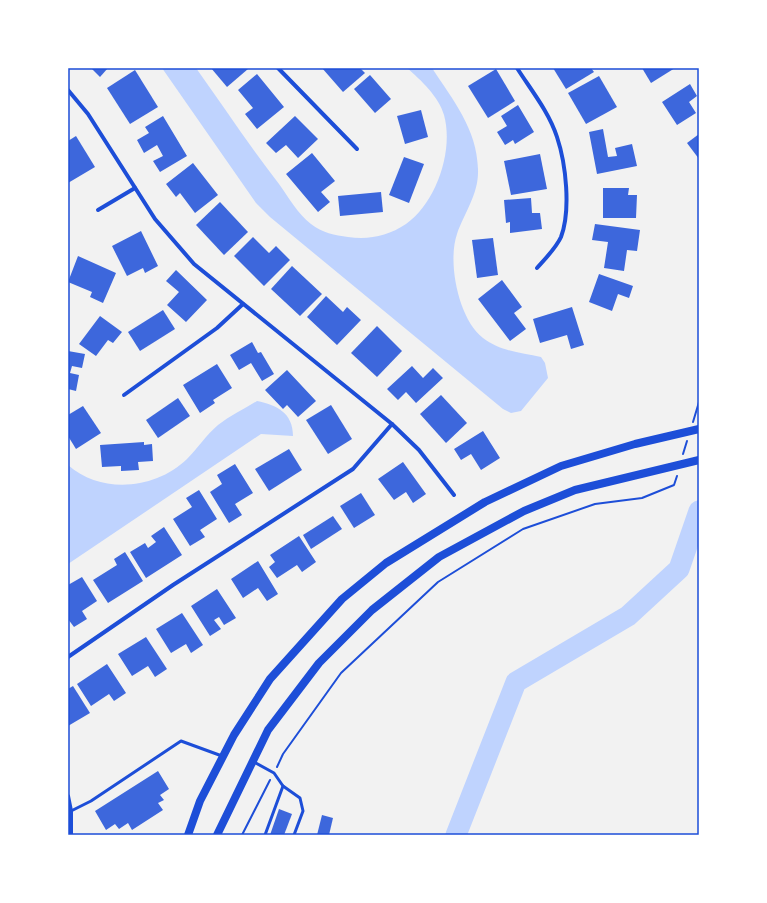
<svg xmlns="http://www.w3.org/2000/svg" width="767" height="903" viewBox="0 0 767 903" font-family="Barlow,sans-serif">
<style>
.water{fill:#bfd3fe}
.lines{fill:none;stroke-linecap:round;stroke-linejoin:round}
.river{stroke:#bfd3fe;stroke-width:21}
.building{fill:#3d67dc}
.path{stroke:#1d4ed8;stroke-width:2}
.service{stroke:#1d4ed8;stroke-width:3}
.minor{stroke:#1d4ed8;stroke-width:4}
.secondary{stroke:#1d4ed8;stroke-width:8}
.neatline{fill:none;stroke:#1d4ed8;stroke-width:1.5}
</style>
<rect width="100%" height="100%" fill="#f2f2f2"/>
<g class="water">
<path d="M162 68H196C224 107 250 147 279 184 289 198 298 214 311 224 322 233 335 235 348 237 369 240 388 236 406 224 436 203 454 151 444 115 439 97 421 80 407 68H432C453 100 477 129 478 169 479 194 465 211 457 234 447 263 459 320 483 338 500 351 521 353 541 357L545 363 548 378 521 411 511 413 503 409 270 217 256 203Z"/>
<path d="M257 401C277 405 293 413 293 436L261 434 68 564V465C102 495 156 489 187 459 198 448 206 435 218 425 230 416 244 409 257 401Z"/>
</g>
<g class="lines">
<path class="river" d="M456 835 516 682 628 616 679 569 699 511"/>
</g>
<g class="building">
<path d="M91 68H108L100 77Z"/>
<path d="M211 68H247L248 69 227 87Z"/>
<path d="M322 68H360L365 73 343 92Z"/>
<path d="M553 68H591L594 72 566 89Z"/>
<path d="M642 68H675L651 83Z"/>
<path d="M496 69 515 101 488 118 468 86Z"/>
<path d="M135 70 158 107 130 124 107 88Z"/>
<path d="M257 74 284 107 257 129 245 114 253 108 238 90Z"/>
<path d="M370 75 391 99 375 113 354 89Z"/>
<path d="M599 76 617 107 586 124 568 93Z"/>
<path d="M690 84 697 96 689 102 696 113 677 125 662 102Z"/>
<path d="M518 105 534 132 515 144 513 140 505 145 497 132 507 126 501 116Z"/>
<path d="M421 110 428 137 405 144 397 116Z"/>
<path d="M163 116 187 156 160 172 153 161 163 156 157 145 144 153 137 140 149 133 145 127Z"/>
<path d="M295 116 318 139 298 158 286 145 276 153 266 143Z"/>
<path d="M603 129 608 157 617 156 615 148 632 144 637 166 597 174 589 132Z"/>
<path d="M699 134V159L687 143Z"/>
<path d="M76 136 95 167 68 183V141Z"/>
<path d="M312 153 335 181 321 192 330 202 318 212 286 174Z"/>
<path d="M540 154 547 189 511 195 504 161Z"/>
<path d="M404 157 424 164 409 203 389 195Z"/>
<path d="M193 163 218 195 195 213 180 193 176 197 166 184Z"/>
<path d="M603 188H629L628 195H637L636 218H603Z"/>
<path d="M381 192 383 212 340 216 338 196Z"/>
<path d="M531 198 532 213H540L542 229 510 233V222L506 223 504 200Z"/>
<path d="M220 202 248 232 224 255 196 225Z"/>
<path d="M595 224 640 230 637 251 627 250 624 271 604 268 608 242 592 240Z"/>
<path d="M141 231 158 266 145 273 143 268 127 276 112 246Z"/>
<path d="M253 237 269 253 276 246 290 260 264 286 234 256Z"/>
<path d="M493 238 498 275 477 278 472 240Z"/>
<path d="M78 256 116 273 103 303 90 297 92 292 68 282Z"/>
<path d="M292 266 322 294 300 316 271 289Z"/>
<path d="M176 270 207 300 186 322 167 305 179 292 166 281Z"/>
<path d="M599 274 633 286 629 298 618 294 612 311 589 302Z"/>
<path d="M502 280 522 307 514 313 526 329 510 341 478 299Z"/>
<path d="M326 296 343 312 347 307 361 320 337 345 307 317Z"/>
<path d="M572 307 584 345 571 349 567 335 540 343 533 319Z"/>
<path d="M163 310 175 329 140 351 128 332Z"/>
<path d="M100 316 122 332 113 343 108 340 96 356 79 344Z"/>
<path d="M377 326 402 351 377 377 351 353Z"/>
<path d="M252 342 258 353 261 352 274 374 262 381 251 363 239 370 230 355Z"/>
<path d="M68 351 85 354 82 368 72 366 70 373 79 375 76 391 68 389Z"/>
<path d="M217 364 232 388 213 400 215 403 200 413 183 385Z"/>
<path d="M412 366 423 378 433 368 443 378 416 403 406 392 398 400 387 389Z"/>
<path d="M287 370 316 401 298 417 287 405 283 409 265 390Z"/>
<path d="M441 395 467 423 446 443 420 414Z"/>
<path d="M178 398 190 416 158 438 146 420Z"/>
<path d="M331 405 352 439 328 454 306 420Z"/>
<path d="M83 406 101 433 76 449 68 436V415Z"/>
<path d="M483 431 500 458 481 470 471 454 461 460 454 449Z"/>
<path d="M144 442V445L152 444 153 461 138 462 139 470 121 471V466L102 467 100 445Z"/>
<path d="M289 449 302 470 269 491 255 469Z"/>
<path d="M403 462 426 494 413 503 406 492 394 500 378 479Z"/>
<path d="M235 464 253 493 235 504 242 515 229 523 210 492 222 484 217 475Z"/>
<path d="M199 490 217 519 200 530 205 537 190 546 173 519 192 507 186 498Z"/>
<path d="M361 493 375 515 354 528 340 506Z"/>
<path d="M333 516 342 529 311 549 303 535Z"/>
<path d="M164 527 182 555 146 578 130 552 145 543 148 548 156 542 151 536Z"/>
<path d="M299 536 316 562 302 572 297 565 277 578 269 567 275 562 270 555Z"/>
<path d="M125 552 143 581 108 603 93 580 117 565 114 559Z"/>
<path d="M258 561 278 594 267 601 258 588 243 598 231 579Z"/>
<path d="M82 577 97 601 82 611 87 619 74 627 68 619V585Z"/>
<path d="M217 589 236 618 224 625 219 617 214 620 221 629 210 636 191 606Z"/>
<path d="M182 613 203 645 191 653 186 644 171 653 156 629Z"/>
<path d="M146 637 167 669 155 677 148 666 132 676 118 654Z"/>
<path d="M107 664 126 693 114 701 109 694 91 706 77 684Z"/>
<path d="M73 686 90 713 68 726V689Z"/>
<path d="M158 771 169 789 160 795 164 800 158 803 163 810 132 830 128 823 119 829 115 824 106 830 95 811Z"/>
<path d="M279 809 292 814 284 835H270Z"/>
<path d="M322 815 333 818 329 835H317Z"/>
</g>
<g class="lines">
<g class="path">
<path d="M693 422 699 402"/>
<path d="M683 454 687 441"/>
<path d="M277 767 283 754 341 673 438 582 523 529 595 504 642 498 674 485 677 476"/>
<path d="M242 835 270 780"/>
</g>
<g class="service">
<path d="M254 762 274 773 283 786 265 835"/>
<path d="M283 786 300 798 303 811 294 835"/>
<path d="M71 811 91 801 181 741 222 756"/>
</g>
<g class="minor">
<path d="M278 68 357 149"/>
<path d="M517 68C531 90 549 112 557 137 566 164 571 210 561 237 556 248 545 259 537 268"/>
<path d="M68 90 88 114 155 219 194 264 392 424 419 450 454 495"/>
<path d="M98 210 135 188"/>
<path d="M124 395 217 328 243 304"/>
<path d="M68 657 173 585 353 469 392 424"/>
<path d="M68 796 71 811V835"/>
</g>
<g class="secondary">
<path d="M188 835 200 801 234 735 270 679 342 599 386 563 485 502 561 466 635 444 699 429"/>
<path d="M217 835 268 730 319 663 372 610 439 557 524 511 575 490 699 460"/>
</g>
</g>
<rect width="767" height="903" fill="none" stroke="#ffffff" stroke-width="138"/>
<rect x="69" y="69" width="629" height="765" class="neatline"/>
</svg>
